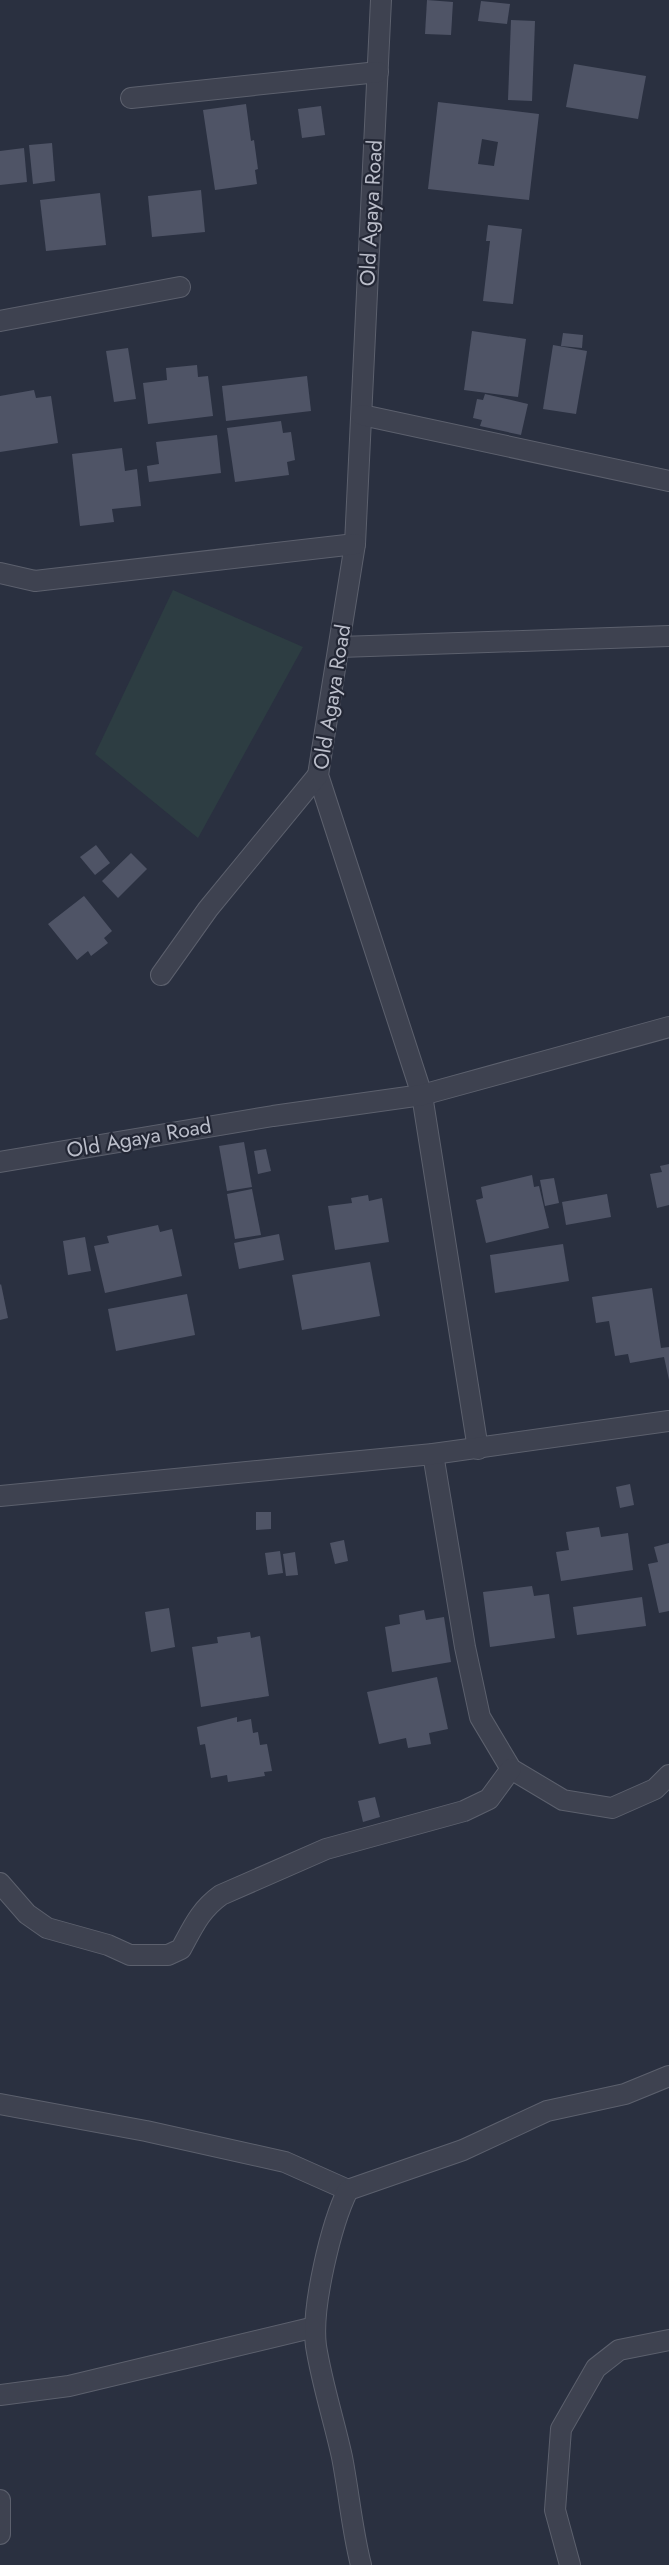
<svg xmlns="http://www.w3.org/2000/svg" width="669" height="2565" viewBox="0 0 669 2565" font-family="Jost,sans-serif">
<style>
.green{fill:#2d3d42}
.building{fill:#4f5466;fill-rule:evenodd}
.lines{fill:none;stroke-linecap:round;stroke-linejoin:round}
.minor-casing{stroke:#5c606d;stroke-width:22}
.minor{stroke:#3e4250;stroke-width:20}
.labels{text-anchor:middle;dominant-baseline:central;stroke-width:4.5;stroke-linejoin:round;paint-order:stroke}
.street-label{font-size:21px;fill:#bbbeca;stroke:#232735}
</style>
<rect width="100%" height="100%" fill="#2a3040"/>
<path class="green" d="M173 590 303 647 198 838 95 754Z"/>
<g class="building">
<path d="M427 0 453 2 451 35 425 34Z"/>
<path d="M481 1 510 4 507 24 478 21Z"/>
<path d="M511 20 535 21 532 101 508 100Z"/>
<path d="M574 64 646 76 638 119 566 107Z"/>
<path d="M438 102 539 114 529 200 428 189ZM482 139 498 142 494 166 478 164Z"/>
<path d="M246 104 251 141 254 140 258 169 255 170 257 184 215 190 203 110Z"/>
<path d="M321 106 325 135 302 138 298 109Z"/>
<path d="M52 143 55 181 33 184 29 145Z"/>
<path d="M24 148 27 182 0 185V151Z"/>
<path d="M201 190 205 232 152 237 148 196Z"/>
<path d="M100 193 106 245 46 251 40 200Z"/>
<path d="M488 225 522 229 513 304 483 301 490 241H486Z"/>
<path d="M472 331 526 339 518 397 464 390Z"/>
<path d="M563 333 583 335 582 348 561 346Z"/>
<path d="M553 345 587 351 576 414 543 409Z"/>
<path d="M128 348 136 399 114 402 106 351Z"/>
<path d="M197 365 198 377 208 376 213 416 148 424 143 383 167 380 166 368Z"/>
<path d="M307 376 311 411 226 421 222 386Z"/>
<path d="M34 390 36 398 51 396 58 443 0 452V396Z"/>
<path d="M485 394 528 404 521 435 480 426 482 420 473 418 477 399 483 400Z"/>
<path d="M281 421 283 433 291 432 295 460 287 462 289 475 235 482 227 428Z"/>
<path d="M217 435 221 473 149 482 147 466 159 464 156 442Z"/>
<path d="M122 448 125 471 137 469 141 506 112 509 114 522 80 526 72 454Z"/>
<path d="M96 845 110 863 95 875 80 857Z"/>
<path d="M131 853 147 869 118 898 102 881Z"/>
<path d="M84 896 112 931 104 938 108 943 91 956 88 951 77 960 48 924Z"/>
<path d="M244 1142 252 1187 227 1191 219 1146Z"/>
<path d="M266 1149 271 1171 258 1174 254 1151Z"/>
<path d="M669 1164V1205L657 1208 650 1174 662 1172 660 1166Z"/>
<path d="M532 1175 534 1187 539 1186 549 1228 486 1243 476 1200 483 1198 481 1187Z"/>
<path d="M554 1178 559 1203 545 1206 540 1180Z"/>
<path d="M252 1189 261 1235 235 1239 227 1194Z"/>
<path d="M607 1194 611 1217 566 1225 562 1202Z"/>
<path d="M368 1195 369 1201 382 1198 389 1242 335 1250 328 1206 352 1203 351 1198Z"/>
<path d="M158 1225 160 1232 172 1229 182 1276 105 1293 94 1246 109 1243 107 1236Z"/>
<path d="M279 1234 284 1260 239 1269 234 1243Z"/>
<path d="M85 1237 91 1271 68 1275 63 1241Z"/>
<path d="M563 1244 569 1281 495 1293 490 1255Z"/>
<path d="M370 1262 380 1316 302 1330 292 1275Z"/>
<path d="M1 1284 8 1318 0 1320V1285Z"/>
<path d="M652 1288 661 1348 669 1347V1380L664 1357 630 1363 628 1354 615 1356 609 1321 596 1323 592 1297Z"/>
<path d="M187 1294 195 1335 116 1351 108 1309Z"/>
<path d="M630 1484 634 1505 620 1508 616 1487Z"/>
<path d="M256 1512H271V1529L256 1530Z"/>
<path d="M599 1527 601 1537 628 1533 633 1570 561 1581 556 1552 569 1550 566 1532Z"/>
<path d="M344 1540 348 1561 335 1564 330 1543Z"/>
<path d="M669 1543V1611L659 1613 648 1564 658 1562 654 1547Z"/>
<path d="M280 1551 283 1573 268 1575 265 1553Z"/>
<path d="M295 1552 298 1575 286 1576 283 1554Z"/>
<path d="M532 1586 534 1596 549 1594 555 1638 490 1647 483 1592Z"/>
<path d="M642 1597 646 1626 577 1635 573 1607Z"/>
<path d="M169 1608 175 1647 151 1652 145 1612Z"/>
<path d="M424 1610 426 1620 444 1617 451 1662 392 1672 385 1627 400 1624 399 1615Z"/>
<path d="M250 1632 251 1638 260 1636 269 1696 201 1707 192 1647 218 1643 217 1637Z"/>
<path d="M437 1677 448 1729 429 1733 431 1744 408 1748 406 1738 379 1744 367 1692Z"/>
<path d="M237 1717V1722L251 1719 253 1733 258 1732 260 1745 267 1744 272 1771 264 1772 265 1776 228 1782 227 1775 211 1778 205 1744 200 1745 197 1727Z"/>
<path d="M375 1797 380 1817 363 1822 358 1801Z"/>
</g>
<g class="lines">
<g class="minor-casing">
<g id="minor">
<path d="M381 0 355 544 318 775 422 1095 478 1449"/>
<path d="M131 98 378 72"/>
<path d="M0 321 180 287"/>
<path d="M362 415 669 481"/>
<path d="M0 573 35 581 355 544"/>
<path d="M340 647 669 636"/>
<path d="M161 975 208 909 318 775"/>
<path d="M0 1162 273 1116 422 1095 669 1027"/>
<path d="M433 1454 465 1647 480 1717 511 1769 563 1800 612 1808 655 1789 669 1775"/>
<path d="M0 1496 433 1454 669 1421"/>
<path d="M0 1883 27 1914 47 1928 108 1945 130 1955H168L181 1949C193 1927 200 1910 221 1895L326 1849 464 1811 489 1799 511 1769"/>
<path d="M0 2104 146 2131 285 2162 348 2190"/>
<path d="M0 2395 69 2386 315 2327"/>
<path d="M0 2500V2534"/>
<path d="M361 2565C352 2530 349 2493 342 2457 334 2420 322 2384 316 2346 311 2308 331 2224 348 2190L463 2150 547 2111 625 2094 669 2076"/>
<path d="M570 2565 555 2510 561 2429 596 2368 619 2350 669 2340"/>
</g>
</g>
<use href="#minor" class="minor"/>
</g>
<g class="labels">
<g class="street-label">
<text transform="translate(371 213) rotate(-87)">Old Agaya Road</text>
<text transform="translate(332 697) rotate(-81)">Old Agaya Road</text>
<text transform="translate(139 1138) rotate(-10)">Old Agaya Road</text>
</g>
</g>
</svg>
